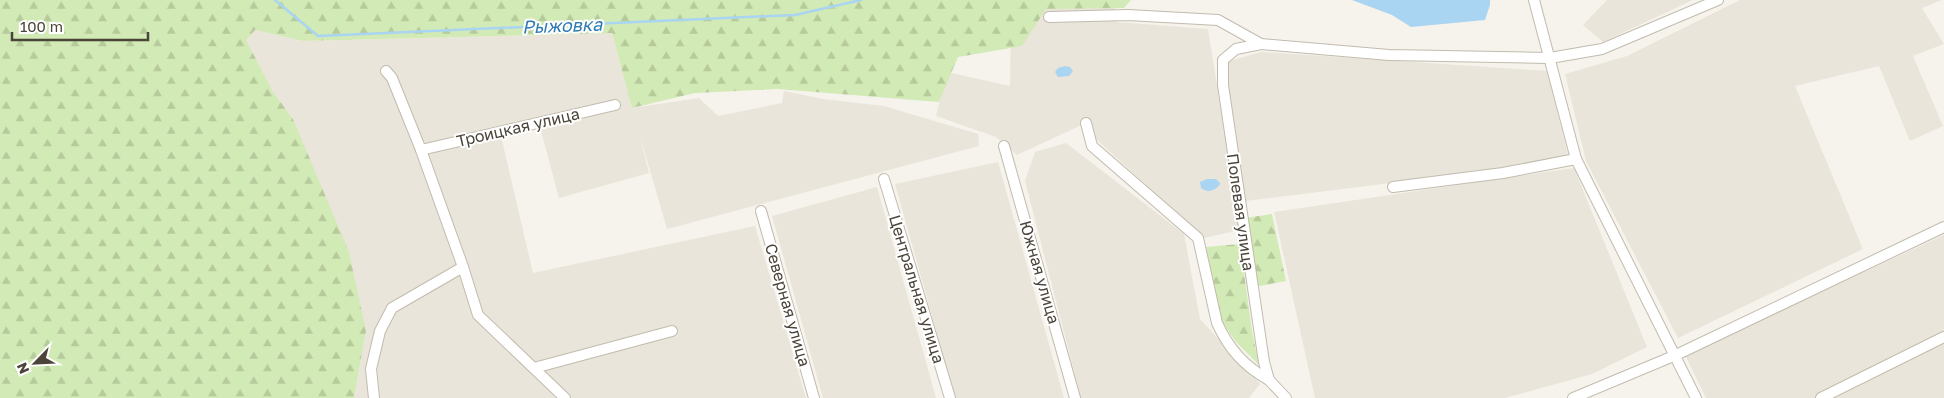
<svg xmlns="http://www.w3.org/2000/svg" width="1944" height="398" viewBox="0 0 1944 398" font-family="'Golos Text',sans-serif">
<style>
.residential{fill:#eae5da}
.forest{fill:url(#forest-firs)}
.water{fill:#a9d4f2}
.lines{fill:none;stroke-linecap:round;stroke-linejoin:round}
.stream{stroke:#a9d4f2;stroke-width:2.5}
.minor-casing{stroke:#c2bbae;stroke-width:12}
.minor{stroke:#fff;stroke-width:10}
.labels{text-anchor:middle;dominant-baseline:central;stroke-width:4;stroke-linejoin:round;paint-order:stroke}
.street-label{font-size:16px;fill:#4b4439;stroke:#fff}
.water-label{font-size:18px;font-style:italic;fill:#2e7ab2;stroke:#fff}
</style>
<defs>
<pattern id="forest-firs" width="22" height="20" patternUnits="userSpaceOnUse" patternTransform="scale(1.25)"><rect width="22" height="20" fill="#d2eab5"/><path d="M5 1l3.5 6h-7zM16 11l3.5 6h-7z" fill="#b6ca9c"/></pattern>
</defs>
<rect width="100%" height="100%" fill="#f6f3ec"/>
<g class="residential">
<path d="M1013 0H1114L1117 22 1208 29 1240 230 1204 238 1096 139 1086 123 1017 155 996 137 936 116 947 72 1010 86 1011 21Z"/>
<path d="M1607 0H1693L1603 42 1583 25Z"/>
<path d="M1740 0H1942L1922 8 1944 44 1913 56 1943 126 1910 141 1879 66 1795 86 1863 249 1678 338 1586 161 1565 74 1627 56Z"/>
<path d="M255 30 303 41 612 33 632 108 699 98 718 116 782 103 784 91 823 99 884 106 978 134 979 146 667 229 640 136 649 173 559 198 540 127 501 136 533 273 755 226 806 398H354L366 331 293 119 273 92 245 40Z"/>
<path d="M1261 52 1547 71 1568 155 1497 170 1245 201 1225 86 1229 61Z"/>
<path d="M1066 143 1184 234 1200 319 1260 384 1249 398H1081L1025 181 1035 152Z"/>
<path d="M998 162 1064 398H955L895 184Z"/>
<path d="M1574 168 1647 347 1592 374 1505 398H1315L1274 212Z"/>
<path d="M877 187 936 398H823L772 216Z"/>
<path d="M1944 235V398H1706L1685 355Z"/>
</g>
<g class="forest">
<path d="M0 0H1131L1124 8 1046 9 1022 46 958 57 939 102 778 89 695 93 632 108 612 33 303 41 255 30 246 40 273 92 293 119 349 252 366 331 354 398H0Z"/>
<path d="M1272 214 1286 281 1254 287 1245 218Z"/>
<path d="M1240 244 1252 331 1259 365 1236 342 1220 319 1206 247Z"/>
</g>
<g class="water">
<path d="M1352 0H1490V5L1485 20 1411 27 1392 15Z"/>
<path d="M1065 66 1070 67 1073 71 1069 76 1058 77 1055 72 1058 68Z"/>
<path d="M1207 179H1216L1220 183 1219 186C1213 191 1208 193 1201 188L1200 182Z"/>
</g>
<g class="lines">
<path class="stream" d="M275 0 318 36 795 15 861 0"/>
<g class="minor-casing">
<g id="minor">
<path d="M1534 0 1576 159 1696 398"/>
<path d="M1049 17 1128 15 1218 20 1261 44 1389 55 1550 58 1602 49 1718 0"/>
<path d="M1261 44 1236 49 1223 60V85L1264 362 1269 380 1286 398"/>
<path d="M386 71 392 78 421 150 463 267"/>
<path d="M1086 123 1092 146 1198 238 1217 323C1229 349 1244 366 1269 380"/>
<path d="M1004 146 1075 398"/>
<path d="M421 150 615 105"/>
<path d="M884 179 950 398"/>
<path d="M1393 187 1503 173 1576 159"/>
<path d="M761 211 814 398"/>
<path d="M534 368 672 331"/>
<path d="M374 398 371 369 380 331 392 308 463 267 478 315 565 398"/>
<path d="M1573 398 1676 355 1944 227"/>
<path d="M1821 398 1944 337"/>
</g>
</g>
<use href="#minor" class="minor"/>
</g>
<g class="labels">
<g class="street-label">
<text transform="translate(518 127) rotate(-13)">Троицкая улица</text>
<text transform="translate(1241 212) rotate(82)">Полевая улица</text>
<text transform="translate(1040 272) rotate(74)">Южная улица</text>
<text transform="translate(917 289) rotate(73)">Центральная улица</text>
<text transform="translate(788 305) rotate(74)">Северная улица</text>
</g>
<g class="water-label">
<text transform="translate(562 25) rotate(-2)">Рыжовка</text>
</g>
</g>
<g transform="translate(35 363) rotate(246)" stroke="#ffffff" stroke-width="4" paint-order="stroke">
<path d="M0-4L9 19L0 12L-9 19Z" fill="#4b4439"/>
<text y="-8" font-size="14" font-weight="bold" text-anchor="middle" fill="#4b4439">N</text>
</g>
<path d="M12 32v8h136v-8" fill="none" stroke="#4b4439" stroke-width="2.5"/>
<text x="20" y="32" font-size="15" fill="#4b4439" stroke="#ffffff" stroke-width="4" paint-order="stroke">100 m</text>
</svg>
